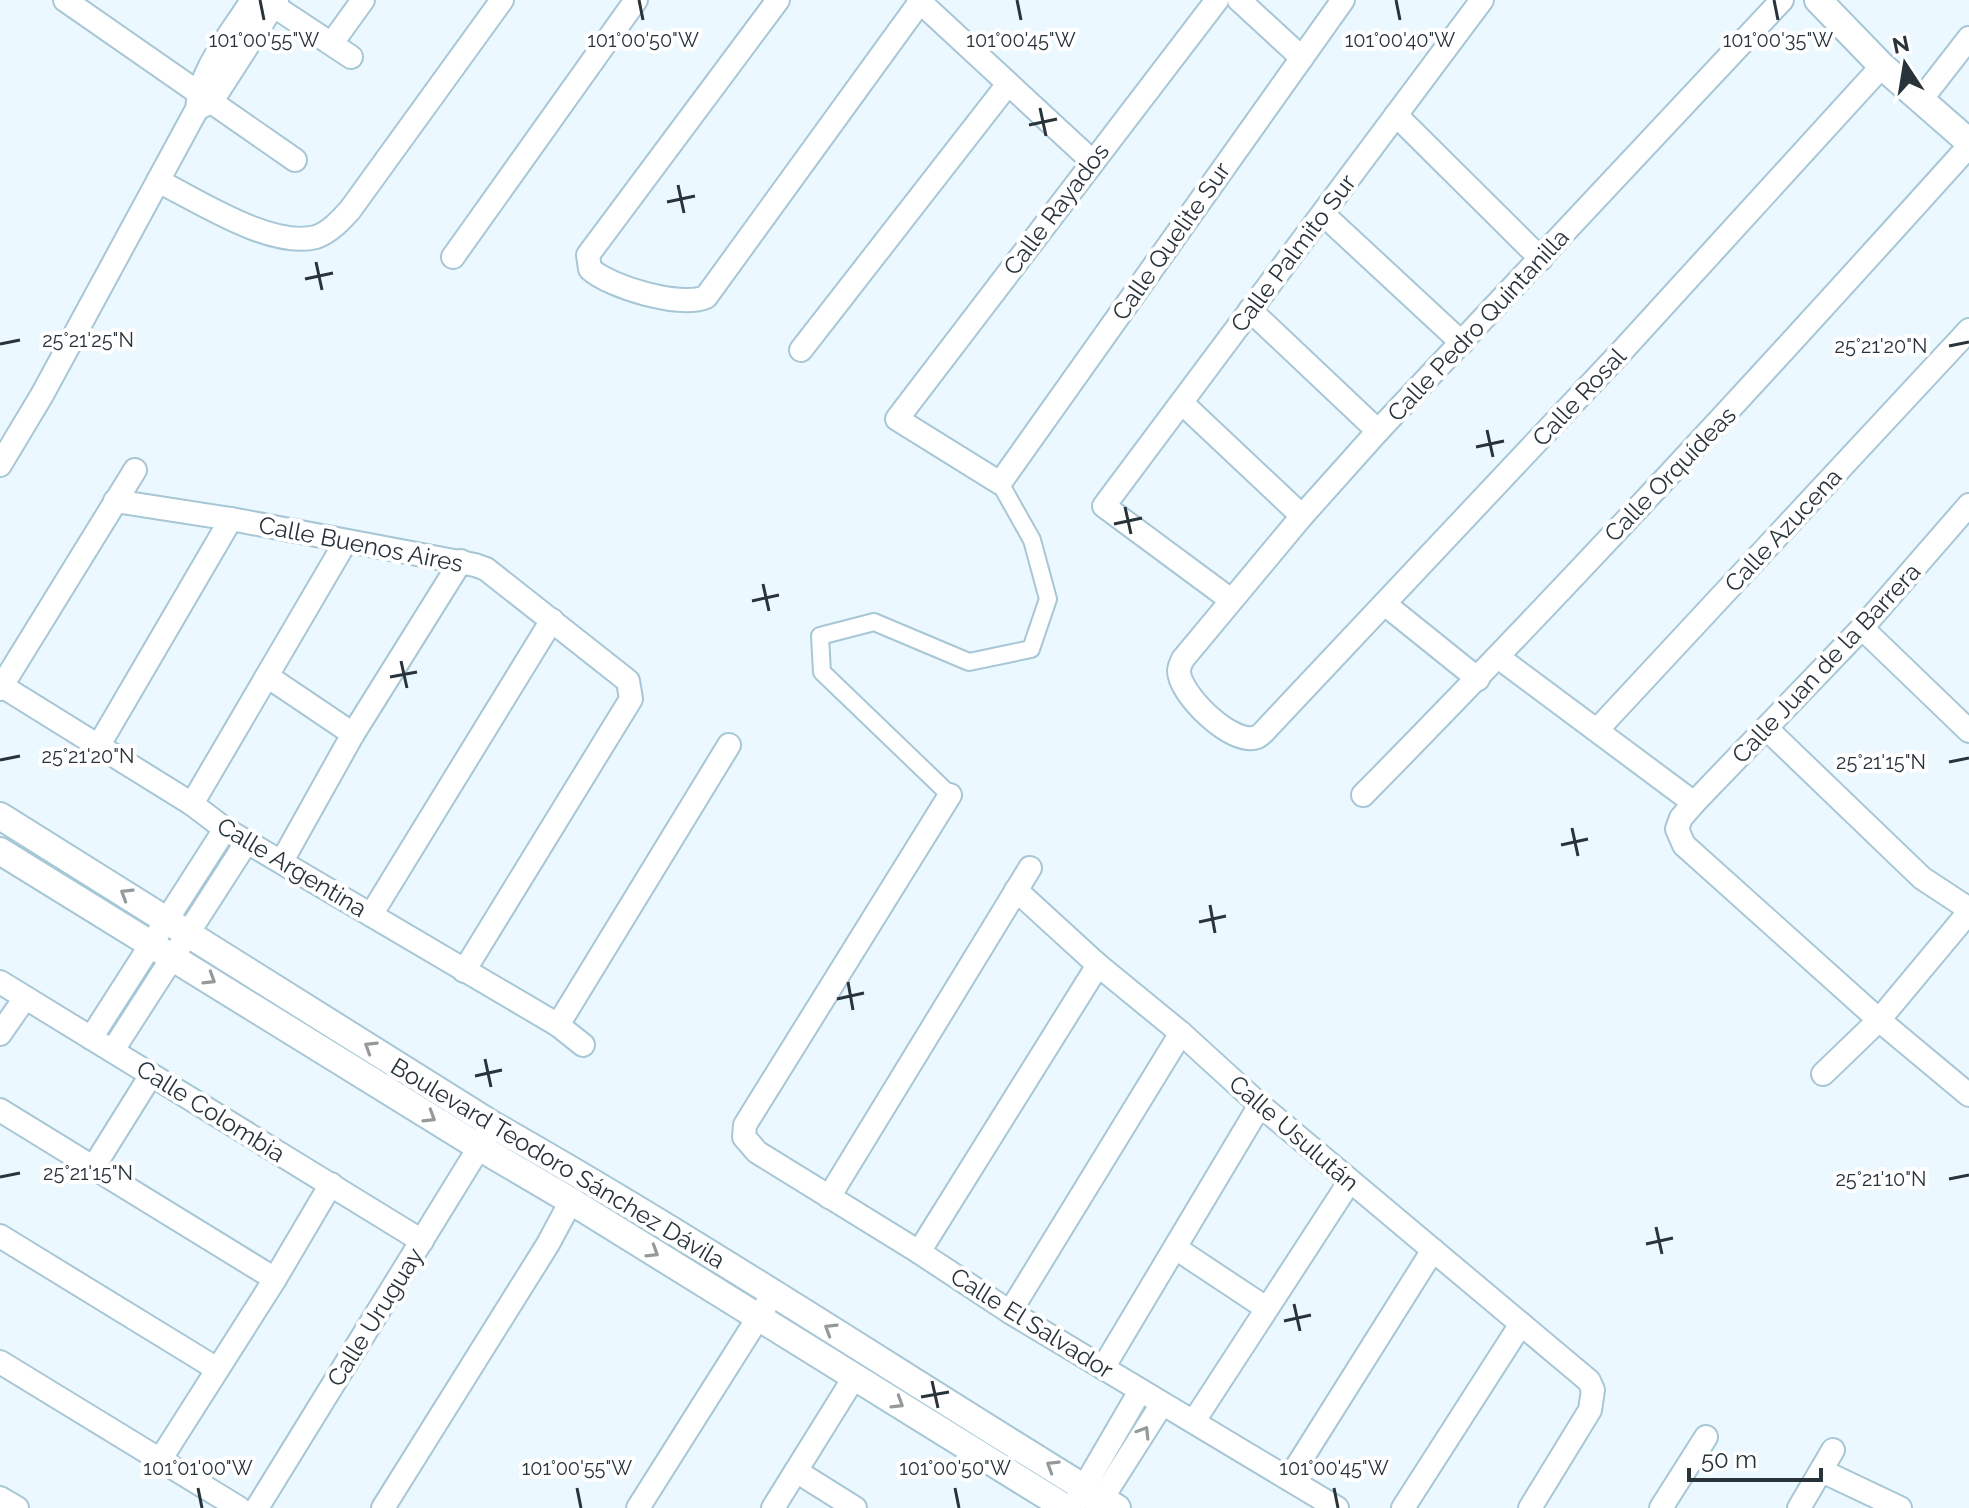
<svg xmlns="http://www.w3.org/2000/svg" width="1969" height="1508" viewBox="0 0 1969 1508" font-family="Raleway,sans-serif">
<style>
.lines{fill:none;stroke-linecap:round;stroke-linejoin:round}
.pedestrian-casing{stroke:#a7c7d6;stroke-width:20}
.minor-casing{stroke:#a7c7d6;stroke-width:26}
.tertiary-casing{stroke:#a7c7d6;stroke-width:30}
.pedestrian{stroke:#fff;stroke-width:16}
.minor{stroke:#fff;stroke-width:22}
.tertiary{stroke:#fff;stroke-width:26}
.oneway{stroke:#949a9c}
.ticks{fill:none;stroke:#28343a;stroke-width:3}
.labels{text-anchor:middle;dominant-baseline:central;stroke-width:8;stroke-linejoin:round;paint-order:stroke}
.street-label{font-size:24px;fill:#28343a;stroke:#fff}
.ticks-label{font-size:20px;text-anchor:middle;fill:#28343a;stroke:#fff;stroke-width:8;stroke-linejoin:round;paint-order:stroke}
</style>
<rect width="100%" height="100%" fill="#ecf8ff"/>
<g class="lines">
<g class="pedestrian-casing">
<path id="pedestrian" d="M950 795 822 672 820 636 874 622 969 662 1031 649 1048 599 1032 540 1000 483"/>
</g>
<g class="minor-casing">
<g id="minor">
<path d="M65 0 295 160"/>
<path d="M265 0 351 57"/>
<path d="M778 0 588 255 590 269C610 287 680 308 706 297L920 2"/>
<path d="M918 0 1092 161"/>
<path d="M1217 0 897 419 1000 483 1343 0"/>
<path d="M1239 0 1302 58"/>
<path d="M1782 0 1378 431 1302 516 1183 659C1181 663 1179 667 1179 671 1179 694 1233 747 1257 737 1262 735 1267 728 1271 724L1622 351 1882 66"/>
<path d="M332 43 363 0"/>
<path d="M1920 101 1969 38"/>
<path d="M199 108 212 101 277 0"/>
<path d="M1396 115 1541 259"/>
<path d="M158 181C197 200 271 249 316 237 330 232 340 221 350 210L502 0"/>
<path d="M1323 214 1462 343"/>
<path d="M453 257 636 0"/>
<path d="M1250 310 1378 431"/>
<path d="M801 350 1008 84"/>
<path d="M1182 403 1302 516"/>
<path d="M0 465 42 395 197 109C199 70 232 33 252 0"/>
<path d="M115 501 231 519 475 565 486 569 628 681 631 699 464 971"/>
<path d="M1969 505 1862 628 1694 803 1681 818 1677 829 1684 845 1879 1020 1969 1095"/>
<path d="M1231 600 1104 506 1482 0"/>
<path d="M1386 605 1478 679"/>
<path d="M1862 628 1969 731"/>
<path d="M1498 657 1694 803"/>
<path d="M267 676 353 734"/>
<path d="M2 686 192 804 225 829 558 1025 583 1045"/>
<path d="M0 689 135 470"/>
<path d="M1767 729 1922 878 1969 909"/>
<path d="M1597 730 1969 330"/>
<path d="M99 745 231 519"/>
<path d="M950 795 745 1125 744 1137 757 1152 919 1252 1010 1312 1337 1508"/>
<path d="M1363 795C1571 584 1771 366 1969 146"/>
<path d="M192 804 346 541"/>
<path d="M282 861 353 734 461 561"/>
<path d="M1016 890 1098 965 1181 1033 1260 1105 1589 1381 1593 1390 1590 1410 1530 1508"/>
<path d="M371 915 552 620"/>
<path d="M0 982 422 1241"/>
<path d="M558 1025 729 745"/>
<path d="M0 1034 25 998"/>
<path d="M91 1038 225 829"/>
<path d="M113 1050 246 843"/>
<path d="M1823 1074 1879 1020 1969 912"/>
<path d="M0 1110 275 1279"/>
<path d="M93 1168 151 1075"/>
<path d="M829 1197 1030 868"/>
<path d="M0 1236 217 1369"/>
<path d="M1177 1249 1266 1308"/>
<path d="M919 1252 1098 965"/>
<path d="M1010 1312 1181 1033"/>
<path d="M0 1362 239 1508"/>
<path d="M1103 1368 1260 1105"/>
<path d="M1194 1421 1350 1181"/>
<path d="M160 1460 275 1279 331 1184"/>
<path d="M796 1471 855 1508"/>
<path d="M1822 1471 1900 1508"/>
<path d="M1289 1479 1433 1250"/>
<path d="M0 1498 17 1508"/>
<path d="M1076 1501 1140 1391"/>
<path d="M257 1508 488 1133"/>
<path d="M383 1508 548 1244 571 1201"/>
<path d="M638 1508 773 1294"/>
<path d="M773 1508 855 1376"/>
<path d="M1096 1508 1162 1404"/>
<path d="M1403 1508 1521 1324"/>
<path d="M1661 1508 1706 1437"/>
<path d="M1799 1508 1833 1450"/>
</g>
</g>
<g class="tertiary-casing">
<g id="tertiary">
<path d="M1818 0 1882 66 1969 142"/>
<path d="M0 816 493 1125C705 1245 909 1381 1117 1508"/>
<path d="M0 851 479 1147 571 1201 1066 1508"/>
</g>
</g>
<use href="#pedestrian" class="pedestrian"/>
<use href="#minor" class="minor"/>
<use href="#tertiary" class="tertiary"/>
</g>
<defs><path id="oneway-chevron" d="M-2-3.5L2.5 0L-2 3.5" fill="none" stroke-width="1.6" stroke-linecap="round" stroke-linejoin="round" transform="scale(2)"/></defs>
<g class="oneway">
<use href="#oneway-chevron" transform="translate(126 894) rotate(-148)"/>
<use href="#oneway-chevron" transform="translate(210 979) rotate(32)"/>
<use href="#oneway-chevron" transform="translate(370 1047) rotate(-148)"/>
<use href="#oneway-chevron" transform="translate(430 1117) rotate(32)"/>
<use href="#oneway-chevron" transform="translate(653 1252) rotate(32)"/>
<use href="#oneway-chevron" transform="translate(830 1329) rotate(-148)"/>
<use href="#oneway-chevron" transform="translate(898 1403) rotate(32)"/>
<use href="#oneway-chevron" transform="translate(1144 1432) rotate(-58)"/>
<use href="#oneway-chevron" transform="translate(1052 1466) rotate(-148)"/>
</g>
<path class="ticks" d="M260 0 264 20M639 0 643 20M1017 0 1021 20M1396 0 1400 20M1774 0 1778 20M1040 108 1046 136M1029 125 1057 119M678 185 684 213M667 202 695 196M316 262 322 290M305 279 333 273M0 344 20 340M1949 346 1969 342M1487 430 1493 457M1476 447 1504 441M1125 507 1131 534M1114 524 1142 518M763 584 769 611M752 601 779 595M401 661 407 688M390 677 417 672M0 760 20 756M1949 762 1969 758M1572 828 1578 856M1561 845 1588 839M1210 905 1215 933M1199 922 1226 916M848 982 853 1010M837 999 864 993M485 1059 491 1087M475 1076 502 1070M0 1177 20 1173M1949 1179 1969 1175M1656 1227 1662 1254M1646 1244 1673 1238M1294 1304 1300 1331M1284 1321 1311 1315M932 1381 938 1408M921 1397 949 1392M198 1488 202 1508M577 1488 581 1508M955 1488 959 1508M1334 1488 1338 1508"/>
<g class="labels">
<g class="street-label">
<text transform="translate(1056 209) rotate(-53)">Calle Rayados</text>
<text transform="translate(1171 241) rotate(-55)">Calle Quelite Sur</text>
<text transform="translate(1293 253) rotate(-53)">Calle Palmito Sur</text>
<text transform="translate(1478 325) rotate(-47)">Calle Pedro Quintanilla</text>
<text transform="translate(1579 397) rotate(-47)">Calle Rosal</text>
<text transform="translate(1670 474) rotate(-46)">Calle Orquídeas</text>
<text transform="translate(1783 530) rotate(-47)">Calle Azucena</text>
<text transform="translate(361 544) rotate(11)">Calle Buenos Aires</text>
<text transform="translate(1826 663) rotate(-47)">Calle Juan de la Barrera</text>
<text transform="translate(292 867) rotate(31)">Calle Argentina</text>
<text transform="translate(211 1111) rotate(32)">Calle Colombia</text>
<text transform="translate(1294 1133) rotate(41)">Calle Usulután</text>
<text transform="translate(558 1163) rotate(31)">Boulevard Teodoro Sánchez Dávila</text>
<text transform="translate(375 1317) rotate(-58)">Calle Uruguay</text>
<text transform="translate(1032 1323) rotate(32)">Calle El Salvador</text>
</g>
</g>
<g class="ticks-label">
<text x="264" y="47">101°00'55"W</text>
<text x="643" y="47">101°00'50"W</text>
<text x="1021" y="47">101°00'45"W</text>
<text x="1400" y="47">101°00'40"W</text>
<text x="1778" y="47">101°00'35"W</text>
<text x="88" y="347">25°21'25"N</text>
<text x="1881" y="353">25°21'20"N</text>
<text x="88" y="763">25°21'20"N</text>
<text x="1881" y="769">25°21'15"N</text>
<text x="88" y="1180">25°21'15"N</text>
<text x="1881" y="1186">25°21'10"N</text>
<text x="198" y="1475">101°01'00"W</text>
<text x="577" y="1475">101°00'55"W</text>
<text x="955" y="1475">101°00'50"W</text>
<text x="1334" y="1475">101°00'45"W</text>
</g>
<g transform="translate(1905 64) rotate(348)" stroke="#ffffff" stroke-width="6" paint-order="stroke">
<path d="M0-6L14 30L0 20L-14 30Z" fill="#28343a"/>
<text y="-12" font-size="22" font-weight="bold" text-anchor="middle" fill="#28343a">N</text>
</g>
<path d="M1689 1468v12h132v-12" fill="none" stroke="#28343a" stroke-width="4"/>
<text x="1701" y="1468" font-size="24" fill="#28343a" stroke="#ffffff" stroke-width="6" paint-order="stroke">50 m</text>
</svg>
